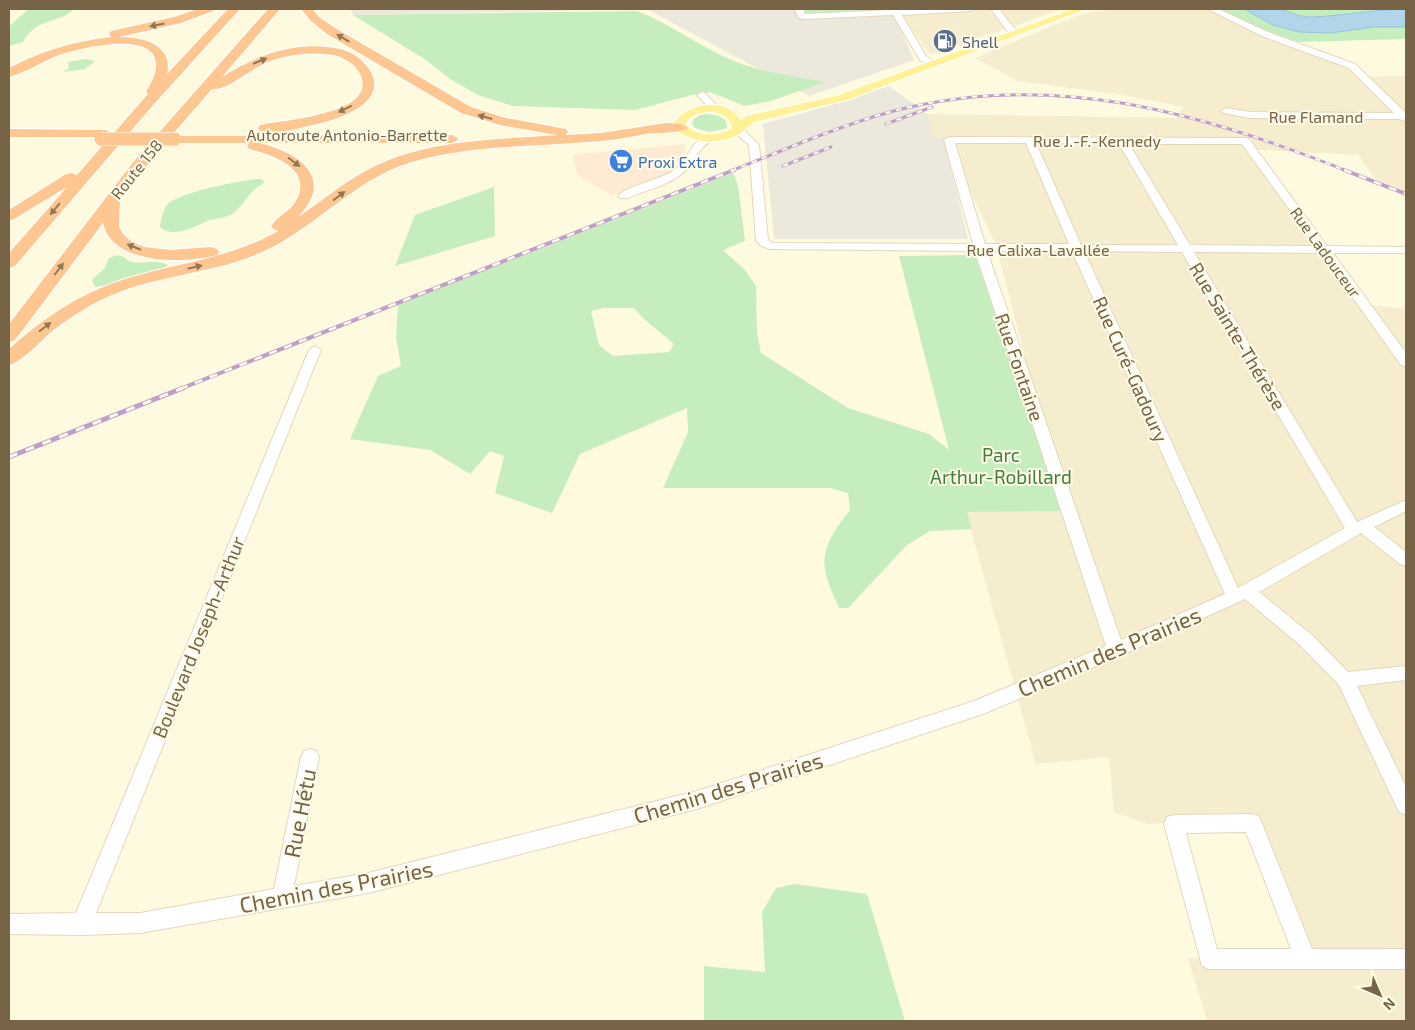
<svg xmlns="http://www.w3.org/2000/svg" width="1415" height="1030" viewBox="0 0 1415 1030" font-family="'Exo 2',sans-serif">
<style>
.residential{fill:#f6edce}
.commercial{fill:#ffebd4}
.industrial{fill:#ece8dc}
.green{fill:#c6edbe;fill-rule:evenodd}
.water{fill:#b3d5e9;stroke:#99c2dc}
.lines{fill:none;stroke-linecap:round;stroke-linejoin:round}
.minor-casing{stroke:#e3d7bb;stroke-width:2}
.major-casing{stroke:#fff;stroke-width:2}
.highway-casing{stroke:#fff;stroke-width:2}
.minor{fill:#fff;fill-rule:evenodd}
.major{fill:#fff197;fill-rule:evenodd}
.highway{fill:#fec791;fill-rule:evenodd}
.rail-far2-casing{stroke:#bf9ec8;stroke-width:3}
.rail-far1-casing{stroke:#bf9ec8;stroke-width:4}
.rail-casing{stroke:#bf9ec8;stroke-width:5}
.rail-far2{stroke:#fffbe9;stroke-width:2;stroke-dasharray:5.5;stroke-linecap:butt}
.rail-far1{stroke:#fffbe9;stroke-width:2.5;stroke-dasharray:8;stroke-linecap:butt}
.rail{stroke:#fffbe9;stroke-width:3;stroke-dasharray:9;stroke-linecap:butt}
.highway-bridge-casing{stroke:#fff;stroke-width:14;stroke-linecap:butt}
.highway-bridge{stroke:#fec791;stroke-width:13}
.oneway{fill:#927754}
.labels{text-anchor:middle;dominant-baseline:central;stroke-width:4;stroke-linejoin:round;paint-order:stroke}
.far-service-label{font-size:16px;fill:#4e5e75;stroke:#fffbe9;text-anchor:start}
.far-street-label{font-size:16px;fill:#776345;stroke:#fffbe9}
.far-shop-label{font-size:16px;fill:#366cbe;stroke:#fffbe9;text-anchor:start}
.street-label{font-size:19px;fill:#776345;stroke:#fffbe9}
.park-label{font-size:19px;fill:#407f3c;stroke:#fffbe9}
.near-street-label{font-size:22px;fill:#776345;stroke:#fffbe9}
</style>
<rect width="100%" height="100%" fill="#fefae0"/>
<g class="residential">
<path d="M896 9H1063L930 54Z"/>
<path d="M1125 9H1208L1242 27 1335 62 1361 77 1406 76V196L1380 185 1358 155 1244 149 1360 304 1406 309V1021H1207L1188 958H1293L1250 837 1227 818 1148 824 1114 812 1109 757 1036 764 966 512 1065 510 995 242 944 138 932 137 927 114 1176 118 1184 107 1117 94 1018 81 975 58 1077 16 1096 11Z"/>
</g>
<path class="commercial" d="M684 144 685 148 680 159 668 172 654 180 627 189 613 196 579 176 575 168 573 155Z"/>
<g class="industrial">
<path d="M350 9H797L801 18 894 13 914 60 809 96 647 9 353 15Z"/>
<path d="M889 86 927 114 933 137 944 138 968 239H774L763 124 825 107Z"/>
</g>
<g class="green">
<path d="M29 9H74C55 26 38 16 23 42L9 46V26Z"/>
<path d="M799 9H894L896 12 802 17Z"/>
<path d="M1220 9H1244L1273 25 1299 32 1331 33 1374 27H1406V39L1298 42 1269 32Z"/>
<path d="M1281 9H1379C1354 14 1303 24 1281 9Z"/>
<path d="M637 11C669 23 694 43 725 57 755 72 793 76 825 82L771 101 745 106 710 92 692 95 635 110 513 106 478 95 450 79 426 60 353 15Z"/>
<path d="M85 59 95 61 85 69 63 72 69 68 68 62Z"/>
<path d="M706 114C717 115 727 116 727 128L710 132 695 128 692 124 694 119 700 115Z"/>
<path d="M733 173 738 185 745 241 723 250 745 270 756 286 757 333 761 353 848 408 929 434 949 450 899 256 975 255 1065 511 967 512 972 529 930 531 907 545 848 608H839C834 596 827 583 825 570 821 548 837 526 850 510L848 493 830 488H663L688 432 687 408 580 454 552 513 495 493 504 456 490 451 470 474 430 450 350 439 378 376 401 366 396 338 398 305ZM604 308H634L644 319 674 344 669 352 613 356 599 345 591 311Z"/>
<path d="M261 179 265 182C262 185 257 187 253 191 246 198 241 208 232 214 225 218 218 218 210 220 195 225 175 240 160 227 161 220 163 210 167 205 176 193 245 179 261 179Z"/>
<path d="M494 187 495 236 395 266 415 215Z"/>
<path d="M114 256C123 254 125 260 132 262 143 265 155 258 168 265L164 268 102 286 95 287 92 280C99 272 106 271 108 259Z"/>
<path d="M795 884 867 894 905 1021H704V966L765 972 762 912 776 888Z"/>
</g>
<path class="water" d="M1244 9C1253 8 1272 6 1281 9 1291 13 1300 17 1311 17 1343 16 1374 9 1406 9V27H1374L1331 33 1299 32 1273 25Z"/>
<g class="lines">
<g class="minor-casing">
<g id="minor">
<path d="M795 9H803L805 14 891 10 890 9H975L971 11 902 15 926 56 937 64 933 67 920 60 893 15 802 19 798 17Z"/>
<path d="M991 9H999L1013 27 1020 30V34L1007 31Z"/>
<path d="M1208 9H1218L1268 32 1355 64 1406 113V122L1400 119 1250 118 1223 113 1221 111 1226 108 1250 112 1394 113 1349 68 1262 36Z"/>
<path d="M702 92 705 93 719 108V112H713L699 97 697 95Z"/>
<path d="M738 126 741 127 759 145 768 240 772 243 973 244 944 140 949 137 1245 138 1249 139 1327 246 1406 247V253H1333L1406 353V366L1401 365 1321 253 1194 252 1357 522 1406 500V511L1374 527 1406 552V566L1400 564 1361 533 1259 592 1313 636 1348 672 1406 666V680L1357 686 1406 787V815L1399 812 1339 685 1301 646 1245 599 1122 655 983 714 697 809 368 893 140 933 81 935 9 934V914L76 913 309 350 315 346 321 350 96 913H140L274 889 301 757 304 751 310 749 316 751 319 757 294 886 368 873 697 791 974 701 1106 646 975 251 770 249 761 246 756 240 749 145 734 132 733 129ZM955 143H1026L1069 244H985ZM1036 143 1119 144 1178 245H1081ZM1129 144H1242L1316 246 1190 245ZM987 251H1072L1225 594 1121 640ZM1084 251 1182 252 1345 528 1238 588Z"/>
<path d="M709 135 713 136V140C698 147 696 162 684 172 668 186 646 190 627 198H619L618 196C629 184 661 181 677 168 690 157 691 140 709 135Z"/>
<path d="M1252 814 1259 816 1312 949H1406V969H1209L1202 966 1164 824 1167 817 1174 815ZM1246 832 1291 949H1217L1186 833Z"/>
</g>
</g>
<g class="major-casing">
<path id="major" d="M1072 9H1086L847 100 755 122 738 135 729 139 709 142 696 140 681 134 673 125C685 102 727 96 741 120L747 116 839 95ZM713 112C723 114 729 118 732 128 718 137 698 137 685 124 691 114 702 112 713 112Z"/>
</g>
<g class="highway-casing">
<g id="highway">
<path d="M198 9H215L213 11 181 23 119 37C142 37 174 44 167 74L228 9H240L154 104 15 266 9 268V253L67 187 14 219 9 221V210L66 174 71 173 77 175 110 137H9V129L106 130 113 134 148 94 146 92C151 83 157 73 156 63 153 30 81 48 62 54 44 60 26 73 9 77V68C41 51 75 41 111 37L109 34 111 31 174 17Z"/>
<path d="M268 9H280L222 77C255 56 294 41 334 48 349 50 360 56 369 69 391 101 340 119 317 124 300 128 276 135 260 131L258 128 260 125C279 120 380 115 360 74 355 64 344 57 333 55 311 51 285 55 265 63 252 69 224 92 212 89L171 136 452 135 459 139 452 143H260C299 153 336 178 298 217 322 201 345 181 371 168 427 139 495 140 557 135L500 125 461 113 327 34 311 21 301 9H313L319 17 335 28 471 107 502 117 566 129 568 132 566 135 601 133 666 123 681 124 688 128C684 133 653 133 645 134 630 137 615 140 600 141 537 147 472 144 412 162 354 179 315 229 260 253 209 275 151 275 101 300 85 308 70 318 56 328 43 338 23 362 9 365V349C42 319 79 294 122 280 175 263 229 259 278 231L273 229 271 226C278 216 290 211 296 201 314 168 272 155 249 149L247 146 249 143H175L168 139 120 200 119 226 123 234 132 242 144 247 170 250 211 247 217 249 219 252 217 255C184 264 112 265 103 223L15 340 9 342V324L134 161Z"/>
</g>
</g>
<use href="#minor" class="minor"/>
<use href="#major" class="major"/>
<use href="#highway" class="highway"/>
<g class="rail-far2-casing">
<g id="rail-far2">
<path d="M886 124 932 107"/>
<path d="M783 166 831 147"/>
<path d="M731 171C784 150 836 127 890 112 1049 69 1200 112 1347 171"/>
</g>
</g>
<g class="rail-far1-casing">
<g id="rail-far1">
<path d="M1344 170 1406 194"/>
<path d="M180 389 734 170"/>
</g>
</g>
<g class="rail-casing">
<path id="rail" d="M9 457 183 388"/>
</g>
<use href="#rail-far2" class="rail-far2"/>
<use href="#rail-far1" class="rail-far1"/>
<use href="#rail" class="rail"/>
<g class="highway-bridge-casing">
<path id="highway-bridge" d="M101 139H175"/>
</g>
<use href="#highway-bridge" class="highway-bridge"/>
</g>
<defs><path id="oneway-solid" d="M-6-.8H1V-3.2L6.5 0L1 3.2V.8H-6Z" transform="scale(1.25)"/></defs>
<g class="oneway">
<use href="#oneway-solid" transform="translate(157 25) rotate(168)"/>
<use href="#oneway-solid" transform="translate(343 38) rotate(-149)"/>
<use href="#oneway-solid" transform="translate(260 61) rotate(-22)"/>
<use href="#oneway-solid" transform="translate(345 109) rotate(154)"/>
<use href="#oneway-solid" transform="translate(485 117) rotate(-164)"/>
<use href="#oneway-solid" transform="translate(294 162) rotate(37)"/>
<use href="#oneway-solid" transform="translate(339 196) rotate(-37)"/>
<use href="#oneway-solid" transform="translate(55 209) rotate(130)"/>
<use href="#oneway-solid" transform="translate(134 247) rotate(-158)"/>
<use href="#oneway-solid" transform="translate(195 267) rotate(-13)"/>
<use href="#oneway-solid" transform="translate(59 269) rotate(-53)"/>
<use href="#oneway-solid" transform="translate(45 327) rotate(-37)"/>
</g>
<defs>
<g id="fuel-disc" transform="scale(1.25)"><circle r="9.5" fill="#5c6f8a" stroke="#fffbe9"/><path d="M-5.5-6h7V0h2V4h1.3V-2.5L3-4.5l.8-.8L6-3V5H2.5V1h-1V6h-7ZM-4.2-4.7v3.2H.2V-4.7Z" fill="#fff"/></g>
<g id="supermarket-disc" transform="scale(1.25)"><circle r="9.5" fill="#3f7fe0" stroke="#fffbe9"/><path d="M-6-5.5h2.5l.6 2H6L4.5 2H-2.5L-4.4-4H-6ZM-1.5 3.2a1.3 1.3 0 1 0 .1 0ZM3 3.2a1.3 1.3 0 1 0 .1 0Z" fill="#fff"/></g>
</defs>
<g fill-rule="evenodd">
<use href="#fuel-disc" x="945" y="41"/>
<use href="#supermarket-disc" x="621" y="161"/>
</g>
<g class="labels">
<g class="far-service-label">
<text x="962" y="41">Shell</text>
</g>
<g class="far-street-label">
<text x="1316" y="116">Rue Flamand</text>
<text x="347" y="134">Autoroute Antonio-Barrette</text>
<text x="1097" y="140">Rue J.-F.-Kennedy</text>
<text transform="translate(136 169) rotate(-51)">Route 158</text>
<text x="1038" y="249">Rue Calixa-Lavallée</text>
<text transform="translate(1326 252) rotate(54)">Rue Ladouceur</text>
</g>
<g class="far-shop-label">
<text x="638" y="161">Proxi Extra</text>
</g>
<g class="street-label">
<text transform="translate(1238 336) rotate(59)">Rue Sainte-Thérèse</text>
<text transform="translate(1020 367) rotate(71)">Rue Fontaine</text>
<text transform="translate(1131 369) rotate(66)">Rue Curé-Gadoury</text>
<text transform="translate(198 637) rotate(-68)">Boulevard Joseph-Arthur</text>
</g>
<g class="park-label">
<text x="1001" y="454">Parc<tspan x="1001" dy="22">Arthur-Robillard</tspan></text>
</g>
<g class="near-street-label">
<text transform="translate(1109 651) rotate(-23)">Chemin des Prairies</text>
<text transform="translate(728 787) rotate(-17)">Chemin des Prairies</text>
<text transform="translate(299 813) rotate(-79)">Rue Hétu</text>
<text transform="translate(336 886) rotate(-11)">Chemin des Prairies</text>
</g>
</g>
<rect width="1415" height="1030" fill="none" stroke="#776345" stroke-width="20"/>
<g transform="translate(1380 995) rotate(135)" stroke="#fffbe9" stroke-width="4" paint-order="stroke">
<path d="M0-4L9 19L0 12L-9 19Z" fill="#776345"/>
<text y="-8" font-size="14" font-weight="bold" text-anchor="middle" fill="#776345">N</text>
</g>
</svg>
